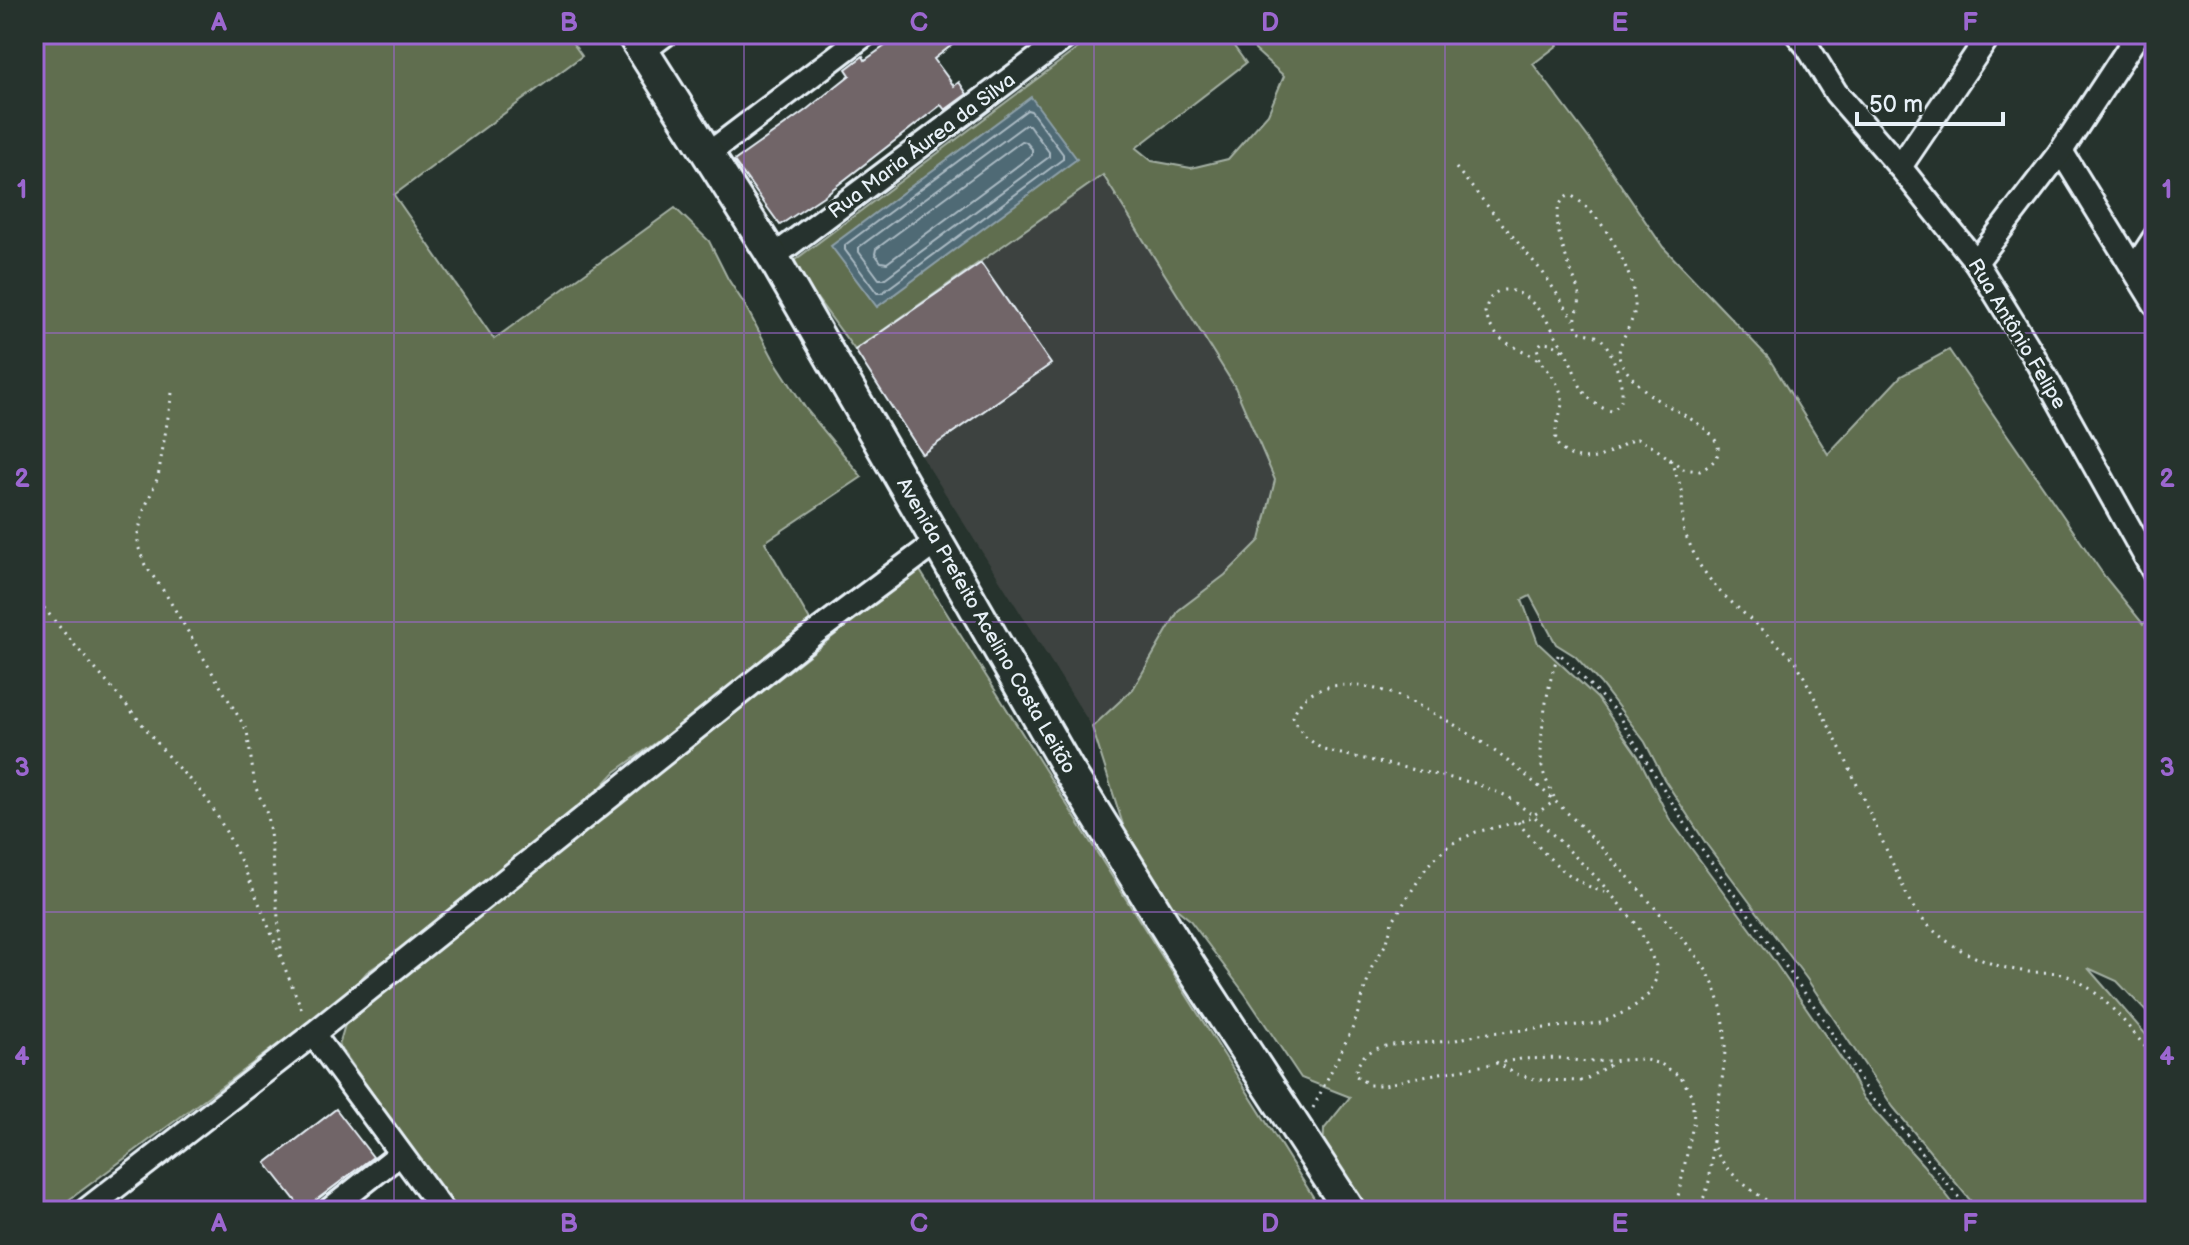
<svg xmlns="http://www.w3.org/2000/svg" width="2189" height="1245" viewBox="0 0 2189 1245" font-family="'Balsamiq Sans',sans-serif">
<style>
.built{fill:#3c423f}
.green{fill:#616e50;stroke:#a4b0a4;stroke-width:2}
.water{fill:#506a75;stroke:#8da0a9;stroke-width:2}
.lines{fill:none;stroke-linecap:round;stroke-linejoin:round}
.shore{stroke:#abbbc4;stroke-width:2}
.building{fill:#716568;stroke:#e8f1f8;stroke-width:2}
.street-casing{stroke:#e8f1f8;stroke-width:28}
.secondary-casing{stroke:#e8f1f8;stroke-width:36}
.path{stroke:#e8f1f8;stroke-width:3;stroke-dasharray:2 6;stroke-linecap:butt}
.street{stroke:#26332d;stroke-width:22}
.secondary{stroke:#26332d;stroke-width:30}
.grid{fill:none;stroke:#9c67d0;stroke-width:2;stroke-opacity:0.55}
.labels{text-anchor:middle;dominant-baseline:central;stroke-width:6;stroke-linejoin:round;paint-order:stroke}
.street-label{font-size:20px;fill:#e8f1f8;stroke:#26332d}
.neatline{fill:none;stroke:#9c67d0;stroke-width:3}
.grid-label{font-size:26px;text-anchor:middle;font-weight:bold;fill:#9c67d0}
</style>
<rect width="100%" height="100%" fill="#26332d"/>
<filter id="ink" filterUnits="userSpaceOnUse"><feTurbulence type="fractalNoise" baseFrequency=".0125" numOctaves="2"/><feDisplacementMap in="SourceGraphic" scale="16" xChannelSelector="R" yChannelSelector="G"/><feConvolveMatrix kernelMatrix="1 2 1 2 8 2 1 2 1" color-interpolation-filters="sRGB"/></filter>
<g filter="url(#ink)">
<path class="built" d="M1103 174 1235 387 1275 480 1259 540 1225 575 1179 610 1133 689 1092 727 855 350Z"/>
<g class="green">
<path d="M34 34H566L582 56 394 195 494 339 675 208 709 241 728 279 745 305 773 358 806 409 862 477 765 542 812 624 725 693 615 772 586 803 467 895 424 934 367 972 349 993 316 1016 54 1211H34Z"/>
<path d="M1097 34H1225L1246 63 1136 148 1152 161 1191 168 1228 159 1268 114 1284 76 1255 50 1250 34H1550L1558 45 1533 64 1590 140 1663 247 1768 357 1828 454 1901 376 1949 350 2105 577 2143 624 2155 616V1021L2117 981 2088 968 2155 1045V1211H1979L1893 1107 1807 979 1707 845 1664 779 1645 742 1600 683 1575 656 1556 644 1530 596 1522 600 1538 643 1597 698 1638 756 1669 818 1772 958 1847 1067 1862 1097 1923 1165 1959 1211H1355L1323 1161 1324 1129 1350 1097 1301 1078 1245 994 1189 919 1148 886 1130 864 1124 828 1092 727 1133 689 1179 610 1225 575 1260 540 1275 480 1235 387 1103 175 855 350 791 263Z"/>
<path d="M919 569 1322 1211H453L339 1045 347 1018Z"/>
</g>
<path class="water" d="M1031 97 1077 159 877 307 831 246Z"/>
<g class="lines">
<g class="shore">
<path d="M1027 110 1031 111 1063 154V159L882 293H877L845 250V245Z"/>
<path d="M1025 125H1029L1049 152V157L884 279H879L859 252V247Z"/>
<path d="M1022 141 1026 142 1032 149V155L887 263 881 262 875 254 876 249Z"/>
</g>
</g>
<g class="building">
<path d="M902 34H944L952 45 934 59 954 86 959 82 967 94 945 110 941 105 825 195 780 225 734 161 806 110 850 75 846 69 863 56 865 60Z"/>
<path d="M981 263 1051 364 922 454 855 350Z"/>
<path d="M336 1109 373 1157 303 1210 266 1163Z"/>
</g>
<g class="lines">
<g class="street-casing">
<g id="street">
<path d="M1797 34 1807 46 1836 93 1900 167 1976 262 2032 353 2155 574"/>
<path d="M643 51 666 34"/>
<path d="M2061 151 2155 304"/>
<path d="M708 154 866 34"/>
<path d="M1900 167 1990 34"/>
<path d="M773 257 1070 34"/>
<path d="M1976 262 2061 151 2138 34"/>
<path d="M2134 269 2155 237"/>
<path d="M313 1034 443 1211"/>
<path d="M85 1211 313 1034 815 633 938 541"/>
<path d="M328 1211 400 1154"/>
</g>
</g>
<g class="secondary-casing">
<path id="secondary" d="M632 34 773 257 1069 771 1187 961 1350 1211"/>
</g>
<g class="path">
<path d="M1456 168 1544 274 1574 320"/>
<path d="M1540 359 1537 348 1542 342 1551 343 1563 351"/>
<path d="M172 393 158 477 144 510 138 534V546L145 565 165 593 247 731 255 786 266 811 270 832 282 960"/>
<path d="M1670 459 1683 469 1700 471C1754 442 1674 412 1653 397 1642 388 1631 378 1623 366 1609 347 1637 325 1635 303 1633 269 1601 211 1570 195 1539 208 1574 272 1579 294 1582 308 1571 317 1578 331 1585 334 1597 334 1602 340 1611 348 1623 383 1622 395 1622 402 1617 406 1612 411 1602 409 1593 403 1586 395 1577 384 1574 367 1567 355 1554 333 1534 289 1504 290 1492 291 1487 302 1485 312 1496 352 1524 342 1546 368 1553 376 1562 389 1562 401 1562 415 1552 429 1557 443 1559 449 1565 452 1570 455 1595 466 1611 451 1632 440L1637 439 1653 447 1670 459 1682 490 1683 529 1698 563 1717 589 1796 661 1844 756 1910 902C1932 940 1980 965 2022 971 2035 974 2052 970 2065 975 2104 990 2128 1028 2155 1058"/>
<path d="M34 595C76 650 124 699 166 754 181 773 200 787 213 809 252 873 274 946 304 1014"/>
<path d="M1554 797C1550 788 1544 777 1542 767 1538 739 1548 679 1559 653L1616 712 1694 838 1824 1020 1871 1098 1894 1119 1970 1211"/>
<path d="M1518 822C1543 854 1571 885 1611 894"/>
<path d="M1496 1062 1516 1074 1538 1080 1583 1081 1614 1062"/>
<path d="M1313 1108 1354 1025 1372 967 1387 942 1392 922 1428 865 1449 845 1476 832 1526 820 1555 801"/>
<path d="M1677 1204 1696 1208C1713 1191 1710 1164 1713 1141"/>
<path d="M1675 1211 1694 1120 1692 1096 1681 1077 1661 1064 1642 1059 1587 1062 1559 1058 1521 1059 1412 1078 1385 1085H1369L1355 1075 1357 1066 1364 1056 1374 1049 1391 1045 1452 1041 1479 1034 1601 1023 1631 1009 1649 994 1656 979V966L1638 926 1597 878 1534 816 1507 796 1474 783 1323 750 1303 735 1293 717C1305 680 1347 682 1380 690 1399 694 1417 705 1435 714 1524 761 1591 833 1656 909 1676 932 1702 957 1714 986 1730 1024 1726 1058 1719 1098 1717 1110 1711 1128 1713 1140 1717 1170 1760 1197 1784 1211"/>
</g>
<use href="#street" class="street"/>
<use href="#secondary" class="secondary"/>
</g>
</g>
<path class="grid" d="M394 34V1211M744 34V1211M1094 34V1211M1445 34V1211M1795 34V1211M34 333H2155M34 622H2155M34 912H2155"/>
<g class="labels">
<g class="street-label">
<text transform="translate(922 146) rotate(-37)">Rua Maria Áurea da Silva</text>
<text transform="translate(2017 334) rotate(59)">Rua Antônio Felipe</text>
<text transform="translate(986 626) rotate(60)">Avenida Prefeito Acelino Costa Leitão</text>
</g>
</g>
<rect width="2189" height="1245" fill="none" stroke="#26332d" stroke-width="88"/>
<path d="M1857 112v12h146v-12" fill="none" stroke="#e8f1f8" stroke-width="4"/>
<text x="1869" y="112" font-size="24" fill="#e8f1f8" stroke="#26332d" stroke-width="6" paint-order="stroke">50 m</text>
<rect x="44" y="44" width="2101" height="1157" class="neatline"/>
<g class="grid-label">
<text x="219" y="31">A</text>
<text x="569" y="31">B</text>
<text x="919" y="31">C</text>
<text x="1270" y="31">D</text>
<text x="1620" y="31">E</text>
<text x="1970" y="31">F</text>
<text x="22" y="198">1</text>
<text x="2167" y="198">1</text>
<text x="22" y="487">2</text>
<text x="2167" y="487">2</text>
<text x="22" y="776">3</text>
<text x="2167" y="776">3</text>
<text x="22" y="1065">4</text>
<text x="2167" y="1065">4</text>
<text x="219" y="1232">A</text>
<text x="569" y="1232">B</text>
<text x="919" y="1232">C</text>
<text x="1270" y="1232">D</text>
<text x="1620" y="1232">E</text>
<text x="1970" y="1232">F</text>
</g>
</svg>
